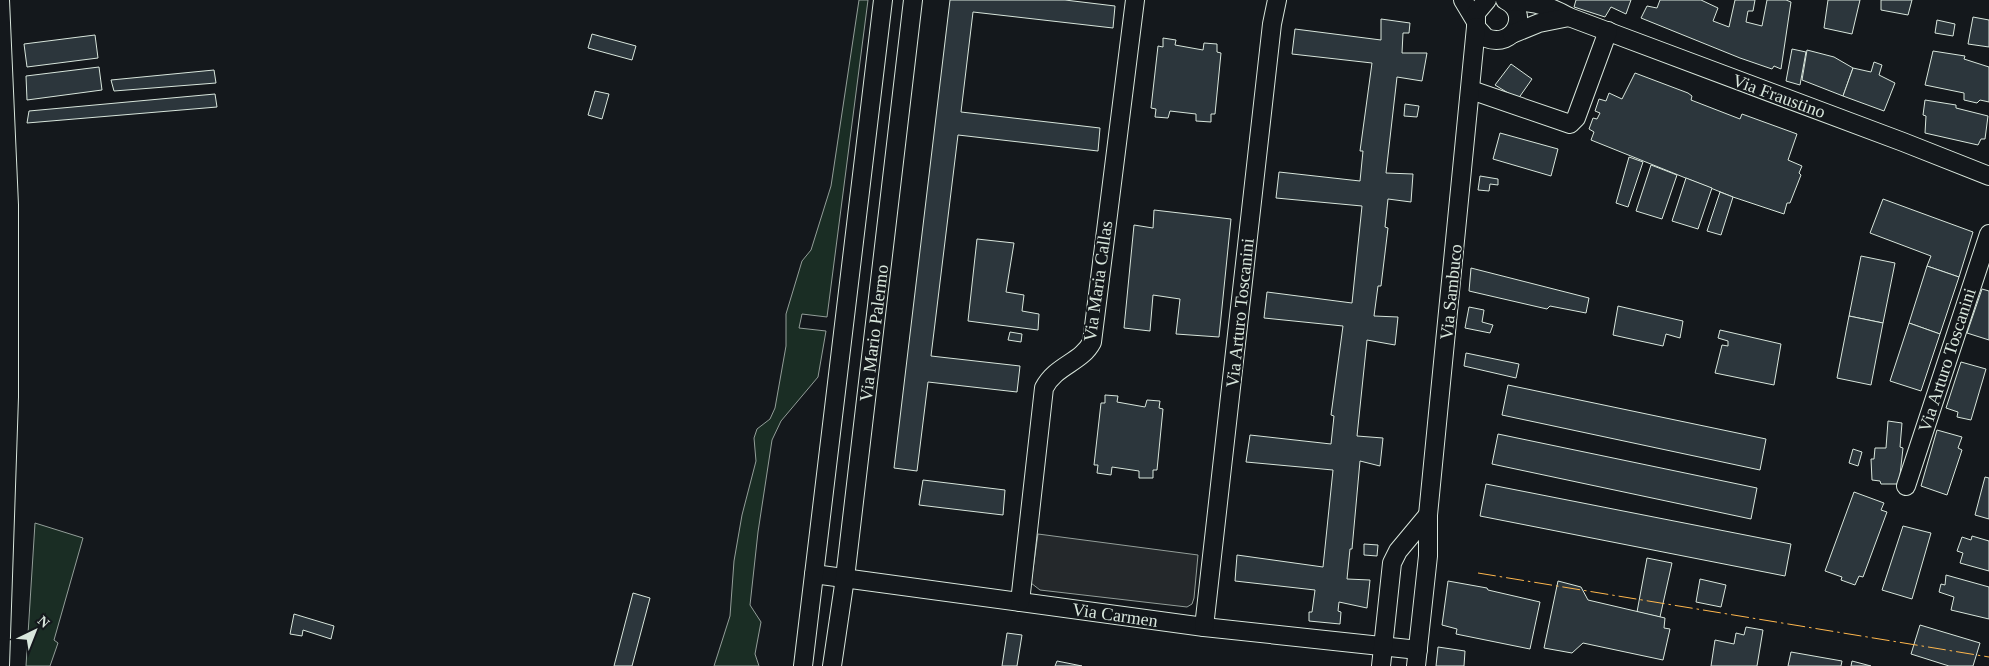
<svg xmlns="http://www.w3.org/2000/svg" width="1989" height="666" viewBox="0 0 1989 666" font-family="Georgia,serif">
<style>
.green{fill:#1a2d24;stroke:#939e99}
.parking{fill:#24282b;stroke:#939e99}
.building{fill:#2c363c;stroke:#d8e6dc}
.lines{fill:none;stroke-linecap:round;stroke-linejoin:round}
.minor-casing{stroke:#d8e6dc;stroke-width:20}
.minor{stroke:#14181c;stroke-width:18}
.power{stroke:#ffb74d;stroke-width:1;stroke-dasharray:18 4 2.5 4;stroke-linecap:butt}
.labels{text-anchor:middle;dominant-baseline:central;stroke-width:4;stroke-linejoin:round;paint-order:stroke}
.street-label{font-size:18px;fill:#d8e6dc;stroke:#14181c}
</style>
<rect width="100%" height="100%" fill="#14181c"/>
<g class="green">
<path d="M859 0H868L827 317 802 314 799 328 826 331 818 377 781 421 772 440 758 532 750 605 761 622 755 654 759 666H714L730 616 734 561 742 515 756 461 754 438 757 429 770 419 775 408 786 346V314L802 261 811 250 831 186Z"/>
<path d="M35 523 83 538 54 640 58 643 50 666H26Z"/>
</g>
<path class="parking" d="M1038 534 1198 555 1194 598 1192 604 1187 607 1040 590 1031 583Z"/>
<g class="building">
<path d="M950 0H1065L1115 6 1113 28 973 12 961 112 1100 128 1098 151 958 135 931 356 1020 366 1017 392 928 382 917 471 894 468Z"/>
<path d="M1576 0H1631L1626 14 1611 7 1605 17 1574 7Z"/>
<path d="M1660 0H1701L1718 8 1713 21 1729 27 1735 0H1755L1753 11H1748L1746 22 1762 26 1767 0H1786L1791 2 1781 69 1774 66 1772 69 1740 58 1641 18 1647 6 1657 8Z"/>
<path d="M1828 0H1860L1852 34 1824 28Z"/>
<path d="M1881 0H1912L1908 15 1881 10Z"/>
<path d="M1973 17 1989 20V47L1968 44Z"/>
<path d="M1381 19 1410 23 1409 33H1403L1402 53H1427L1422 81 1397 77 1386 173 1413 174 1411 202 1388 199 1385 227 1388 228 1381 286H1378L1374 316 1398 317 1395 345 1367 340 1357 436 1383 438 1380 466 1360 461 1352 549H1350L1347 579 1370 580 1367 608 1339 602 1338 611 1341 612 1340 624 1309 621V612H1312L1315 590 1235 581 1237 555 1323 567 1333 470 1246 462 1250 435 1331 444 1334 416 1331 415 1343 326 1264 318 1267 292 1352 303 1362 206 1276 198 1279 172 1360 181 1363 151H1360L1372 63 1292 54 1295 29 1381 40Z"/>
<path d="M1937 20 1955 24 1953 36 1935 33Z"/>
<path d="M592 34 636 46 632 60 588 48Z"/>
<path d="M95 35 98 58 27 67 24 44Z"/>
<path d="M1163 38 1176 40 1175 45 1203 50 1204 43 1217 44V52L1221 53 1215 114H1211V122L1196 121V114L1170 111 1168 118 1155 117 1156 109 1151 108 1158 46 1163 47Z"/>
<path d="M1792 49 1806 52 1800 85 1786 81Z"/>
<path d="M1807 50 1834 57 1853 68 1843 96 1802 80Z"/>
<path d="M1933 51 1965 56 1964 59 1989 67V102L1980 100 1977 103 1964 100V93L1925 85Z"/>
<path d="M1874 62 1882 65 1879 75 1895 83 1884 111 1843 96 1853 68 1871 72Z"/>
<path d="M1511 64 1532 79 1518 99 1495 85Z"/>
<path d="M99 67 102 90 27 100 26 76Z"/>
<path d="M214 70 216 83 114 91 111 80Z"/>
<path d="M1635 73 1688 93 1692 96 1691 100 1740 119 1742 114 1797 134 1788 160 1802 166 1799 173 1801 175 1790 203H1787L1784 214 1733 197 1591 140 1594 132 1589 129 1593 118 1597 119 1600 113 1595 111 1599 99 1606 101 1609 93 1622 99Z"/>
<path d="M595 91 609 94 602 119 588 115Z"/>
<path d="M215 94 217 107 27 123 29 111Z"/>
<path d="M1925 100 1956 105V108L1988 116 1985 139H1981L1978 145 1925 133 1926 116 1923 115Z"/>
<path d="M1405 104 1419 106 1417 117 1404 116Z"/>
<path d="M1500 133 1558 149 1551 176 1493 159Z"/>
<path d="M1629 157 1643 162 1628 207 1616 203Z"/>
<path d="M1651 165 1677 175 1662 219 1636 211Z"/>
<path d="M1480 176 1498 179V185L1490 184 1489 191 1478 190Z"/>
<path d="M1686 178 1712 188 1698 229 1672 221Z"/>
<path d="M1720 192 1733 197 1721 235 1707 231Z"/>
<path d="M1883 199 1973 232 1959 277 1927 266 1931 256 1870 233Z"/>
<path d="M1154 210 1231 219 1219 337 1176 334 1180 299 1153 295 1150 331 1124 328 1134 225 1153 228Z"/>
<path d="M977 239 1014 243 1006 292 1024 295 1022 311 1039 314 1038 330 968 321Z"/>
<path d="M1861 256 1895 263 1883 323 1849 316Z"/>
<path d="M1927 266 1959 277 1940 334 1909 323Z"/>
<path d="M1471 268 1589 298 1586 313 1550 306 1547 309 1469 291Z"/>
<path d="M1982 289 1989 291V340L1967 333Z"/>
<path d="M1618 306 1683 321 1680 338 1666 334 1663 346 1613 335Z"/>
<path d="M1469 307 1484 310 1482 322 1493 325 1490 333 1465 328Z"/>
<path d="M1849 316 1883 323 1871 385 1837 378Z"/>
<path d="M1909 323 1940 334 1921 391 1890 381Z"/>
<path d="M1720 330 1781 344 1774 385 1715 373 1722 345 1728 346V341L1718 338Z"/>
<path d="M1010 332 1022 334 1021 342 1008 340Z"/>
<path d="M1466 353 1519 364 1516 378 1464 366Z"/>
<path d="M1961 362 1986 369 1971 420 1957 417 1958 412 1946 408Z"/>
<path d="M1508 385 1766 439 1760 470 1502 415Z"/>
<path d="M1105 395 1118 396 1117 402 1145 407 1147 400 1160 401 1159 408 1163 409 1157 470H1153V478H1139V471L1112 467 1111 475 1097 473 1098 465H1094L1101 403H1105Z"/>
<path d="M1888 421 1902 423 1900 447 1903 448 1899 484H1881L1880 481 1872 480 1871 459H1874L1875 448H1886Z"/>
<path d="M1937 430 1962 437 1958 448 1962 450 1947 495 1921 486Z"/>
<path d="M1498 434 1757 488 1751 519 1492 464Z"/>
<path d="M1853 449 1862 452 1858 466 1849 463Z"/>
<path d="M1985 477 1989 478V519L1975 515Z"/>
<path d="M923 480 1005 490 1003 515 919 505Z"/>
<path d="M1486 484 1791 544 1785 576 1480 516Z"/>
<path d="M1854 492 1884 503 1881 510 1887 512 1863 577 1859 576 1855 585 1841 580 1842 577 1825 571Z"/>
<path d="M1903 526 1931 533 1912 599 1882 590Z"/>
<path d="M1972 536 1989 541V571L1960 563 1963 553 1957 551 1962 537 1971 540Z"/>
<path d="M1364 544 1378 545 1377 556 1364 555Z"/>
<path d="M1647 558 1672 563 1660 617 1637 612Z"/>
<path d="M1946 575 1989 587V619L1951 610 1954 597 1939 592 1941 584 1945 585Z"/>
<path d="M1700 579 1726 585 1721 607 1696 602Z"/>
<path d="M1448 581 1487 588 1488 590 1540 602 1530 649 1456 634 1457 629 1442 625Z"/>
<path d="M1558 581 1581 587 1588 600 1665 618 1664 628 1670 629 1663 660 1583 643 1572 653 1544 648Z"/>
<path d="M633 593 650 598 632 666H614Z"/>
<path d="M294 614 334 626 331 639 303 630 302 636 290 634Z"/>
<path d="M1920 625 1980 643 1973 666H1949L1911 654Z"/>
<path d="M1746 627 1763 630 1757 666H1711L1715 640 1734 644 1736 633 1744 635Z"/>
<path d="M1007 633 1022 635 1017 666H1002Z"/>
<path d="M1438 647 1465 651 1464 666H1436Z"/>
<path d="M1791 652 1842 661 1841 666H1788Z"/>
<path d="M1057 661 1082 666H1055Z"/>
<path d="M1852 661 1871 666H1851Z"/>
</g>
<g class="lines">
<g class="minor-casing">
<g id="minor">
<path d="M0 0 9 205V397L0 666"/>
<path d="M1463 0 1475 20"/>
<path d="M1487 0 1476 13V27L1486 38C1515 49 1531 12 1505 0"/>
<path d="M1509 2C1531 0 1550 6 1569 17L1903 142 1989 176"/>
<path d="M1512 34 1539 23 1569 17"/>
<path d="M1471 90 1570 124 1576 118 1608 31"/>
<path d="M1906 486 1989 234"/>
<path d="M814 574 1204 627 1418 650"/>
<path d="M1020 602 1044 388C1056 365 1081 363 1092 342L1135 0"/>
<path d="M1204 627 1272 24 1277 0"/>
<path d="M803 666 883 0"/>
<path d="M832 666 845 578 913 0"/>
<path d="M1381 666 1392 563 1398 551 1428 515"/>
<path d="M1416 666 1428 556V515L1476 27"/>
</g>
</g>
<use href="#minor" class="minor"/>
<path class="power" d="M1478 573 1989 657"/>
</g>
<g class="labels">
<g class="street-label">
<text transform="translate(1779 96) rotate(20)">Via Fraustino</text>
<text transform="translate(1098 281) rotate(-82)">Via Maria Callas</text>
<text transform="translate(1451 292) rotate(-84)">Via Sambuco</text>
<text transform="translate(1240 313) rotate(-84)">Via Arturo Toscanini</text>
<text transform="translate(874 333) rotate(-83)">Via Mario Palermo</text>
<text transform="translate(1947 360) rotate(-72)">Via Arturo Toscanini</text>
<text transform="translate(1115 615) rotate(8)">Via Carmen</text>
</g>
</g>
<g transform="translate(35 631) rotate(43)" stroke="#14181c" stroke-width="4" paint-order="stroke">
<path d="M0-4L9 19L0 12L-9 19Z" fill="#d8e6dc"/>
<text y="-8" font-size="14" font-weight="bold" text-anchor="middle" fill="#d8e6dc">N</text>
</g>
</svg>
